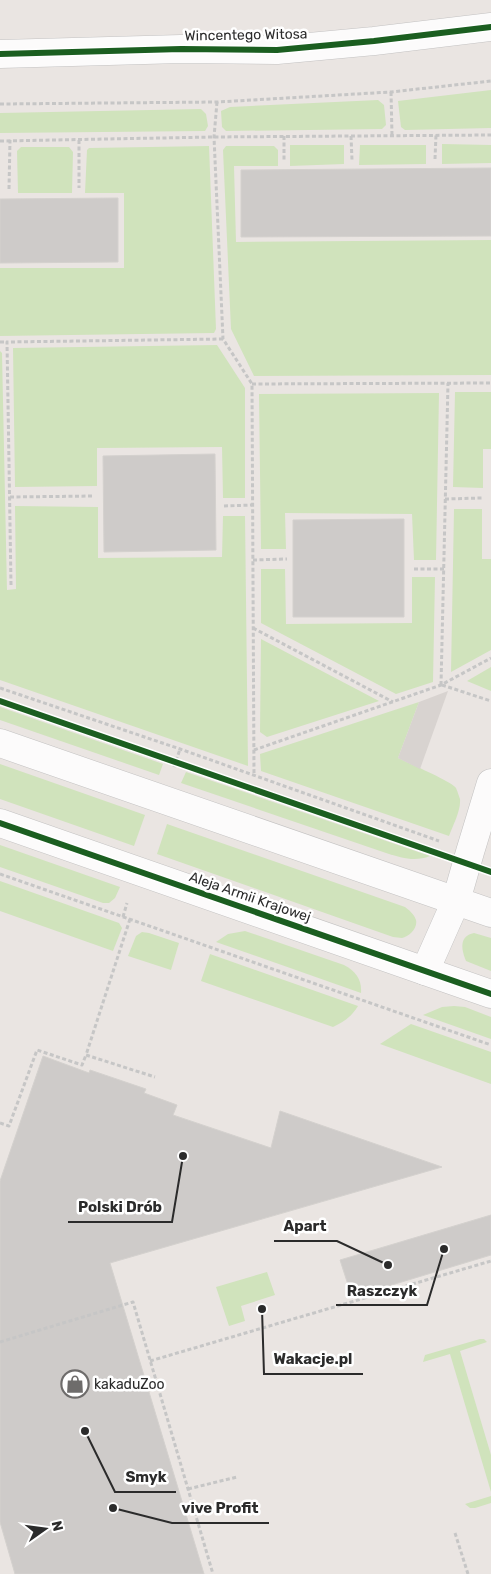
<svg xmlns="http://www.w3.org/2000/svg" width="491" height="1574" viewBox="0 0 491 1574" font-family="Rubik,sans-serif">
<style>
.green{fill:#d0e3bc}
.plaza{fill:#d8d3d0}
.building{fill:#cecbc9;stroke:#d4d1ce}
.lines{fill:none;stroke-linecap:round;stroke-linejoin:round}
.street-casing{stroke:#c3c2c2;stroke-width:29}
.secondary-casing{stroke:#c3c2c2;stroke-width:29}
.path{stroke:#c6c6c6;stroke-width:3;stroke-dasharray:4 2.5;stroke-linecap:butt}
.street{stroke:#fcfbfb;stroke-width:28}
.secondary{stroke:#fcfbfb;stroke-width:28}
.cycleway-casing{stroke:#fff;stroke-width:9}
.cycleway{stroke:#1b5e20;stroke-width:6}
.labels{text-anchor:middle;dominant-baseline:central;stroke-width:5;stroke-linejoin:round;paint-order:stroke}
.street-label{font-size:14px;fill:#2b2b2b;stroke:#fff}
.poi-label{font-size:14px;fill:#2b2b2b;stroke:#fff;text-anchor:start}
.leader{fill:none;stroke:#2b2b2b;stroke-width:2}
.callout-dot{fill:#2b2b2b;stroke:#fff;stroke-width:2}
.callout-label{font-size:15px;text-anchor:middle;font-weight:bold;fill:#2b2b2b;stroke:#fff;stroke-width:5;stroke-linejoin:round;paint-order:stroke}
</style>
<rect width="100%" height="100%" fill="#eae5e2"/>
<g class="green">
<path d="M491 90V128L405 130 401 127 398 101Z"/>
<path d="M378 100 384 105 386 125 382 129 226 131 222 127 221 111 230 107Z"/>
<path d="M201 109 206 114 208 126 205 131 0 133V113Z"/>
<path d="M442 144 491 145V163L442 164Z"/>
<path d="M290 145H344V164L290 166Z"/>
<path d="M360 145H426V164L359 165Z"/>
<path d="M209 146 216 329 214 333 0 336V268H124V193H85L87 150 89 148Z"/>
<path d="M226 146H274L278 150V166H234L236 242 491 240V375L254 376 231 329 223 150Z"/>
<path d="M21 147H69L73 152 72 193H18L17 151Z"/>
<path d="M217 345 245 388V498H223L222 447 97 448V486L15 487 13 348Z"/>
<path d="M0 351 2 353 7 590 16 589 15 506 98 507V558L222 557 223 516H245L248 766 0 680Z"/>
<path d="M455 392H491V449H483V488L453 487Z"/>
<path d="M439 393 436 560H414L412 514 285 513 286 549H261L259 394Z"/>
<path d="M454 509H482V559H491V650L451 672Z"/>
<path d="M261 569H285L286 624 412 623V577H435L433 682 396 694 261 623Z"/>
<path d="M261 639 379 701 267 737 260 732Z"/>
<path d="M491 667V691L467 681Z"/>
<path d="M419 702 398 758C408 763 451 781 456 788 457 790 459 796 460 799 461 811 453 825 449 836L261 771 260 754Z"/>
<path d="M0 707 163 764 159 775 0 720Z"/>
<path d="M0 764 145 815 134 846 0 799Z"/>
<path d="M186 772 430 856C415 862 402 858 386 853L181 783Z"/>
<path d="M167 824 405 907C409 910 414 914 416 920 418 928 409 937 402 938 399 938 396 937 393 937L157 854Z"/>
<path d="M0 845 120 887 115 898 109 903H103L0 867Z"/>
<path d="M0 881 119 923 122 928 113 951 0 911Z"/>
<path d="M245 931 344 965C356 971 362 980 361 993L216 942 228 934Z"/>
<path d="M142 932 149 933 179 943 171 970 128 956 136 936Z"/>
<path d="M474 933 491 938V971L466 961C461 949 459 936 474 933Z"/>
<path d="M210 954 358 1006C352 1016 344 1022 333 1027L201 981Z"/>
<path d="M454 1006 465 1007 491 1017V1039L423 1015 442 1007Z"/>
<path d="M411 1024 491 1052V1084L380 1044Z"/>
<path d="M267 1272 275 1295 241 1306 245 1321 229 1326 216 1287Z"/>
<path d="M480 1339H484L487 1342 460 1351 491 1455V1492L450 1354 423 1362 425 1355Z"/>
<path d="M491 1496V1503L475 1508H470L465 1504Z"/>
</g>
<path class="plaza" d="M448 691 420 769 398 758 419 702Z"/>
<g class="building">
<path d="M491 168V236L241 237V170Z"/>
<path d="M118 198V262L0 263V199Z"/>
<path d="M215 454 216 550 104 552 103 456Z"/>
<path d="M404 519V617H293V520Z"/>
<path d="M43 1056 89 1073 90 1070 146 1089 144 1093 177 1105 173 1115 271 1148 280 1111 442 1167 110 1263 204 1574H15L0 1522V1181Z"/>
<path d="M491 1215V1255L352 1297 340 1260Z"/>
</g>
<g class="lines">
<g class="street-casing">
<g id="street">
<path d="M0 54 181 49 277 50 374 41 491 27"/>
<path d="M425 971 456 901 470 852 491 783"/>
</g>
</g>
<g class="secondary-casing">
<g id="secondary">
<path d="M0 743 491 913"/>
<path d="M0 823 491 994"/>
</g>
</g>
<g class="path">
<path d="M391 92 392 135"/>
<path d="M217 102 214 137 223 339 252 384 254 775"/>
<path d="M0 104 217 102 391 92 491 81"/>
<path d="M284 136V160"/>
<path d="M351 136 352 160"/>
<path d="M79 140V188"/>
<path d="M0 141 214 137 491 135"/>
<path d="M435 159 436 135"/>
<path d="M9 189 10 140"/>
<path d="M0 342H7"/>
<path d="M252 384 491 383"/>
<path d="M10 497 94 496"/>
<path d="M445 499 482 498"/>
<path d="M224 506 252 505"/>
<path d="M253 560 287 559"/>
<path d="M414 569H444"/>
<path d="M11 585 7 342 223 339"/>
<path d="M253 628 393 702"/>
<path d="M441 685 448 383"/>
<path d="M442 685 491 701"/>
<path d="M0 688 180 749 439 841"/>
<path d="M254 750 441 685 491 658"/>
<path d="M174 767 180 749"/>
<path d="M0 874 491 1045"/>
<path d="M123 917 127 903"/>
<path d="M130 919 86 1055 155 1077"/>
<path d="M0 1123 9 1126 37 1050 82 1065 86 1055"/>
<path d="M0 1342 133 1302 213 1574"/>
<path d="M150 1361 491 1261"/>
<path d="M188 1489 237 1477"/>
<path d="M455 1533 468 1574"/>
</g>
<use href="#street" class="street"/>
<use href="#secondary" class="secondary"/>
<g class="cycleway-casing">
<g id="cycleway">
<path d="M0 54 181 49 277 50 374 41 491 27"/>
<path d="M0 701 491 872"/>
<path d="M0 823 491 994"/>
</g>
</g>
<use href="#cycleway" class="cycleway"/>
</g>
<defs>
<g id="shop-ring" transform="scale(1.4375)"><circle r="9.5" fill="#fff" stroke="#6e6c6b" stroke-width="1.5"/><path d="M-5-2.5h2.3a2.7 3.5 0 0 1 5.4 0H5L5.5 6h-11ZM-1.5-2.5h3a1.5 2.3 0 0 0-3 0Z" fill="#6e6c6b"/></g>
</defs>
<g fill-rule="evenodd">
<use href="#shop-ring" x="75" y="1384"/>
</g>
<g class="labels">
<g class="street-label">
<text transform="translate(246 35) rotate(-1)">Wincentego Witosa</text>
<text transform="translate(250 897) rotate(19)">Aleja Armii Krajowej</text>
</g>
<g class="poi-label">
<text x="94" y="1384">kakaduZoo</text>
</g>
</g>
<path class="leader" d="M183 1156L172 1222H68M388 1265L337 1241H274M444 1249L427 1305H336M262 1309L264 1374H363M85 1431L115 1492H176M113 1508L172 1523H269"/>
<g class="callout-dot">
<circle cx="183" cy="1156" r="5"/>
<circle cx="388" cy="1265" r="5"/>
<circle cx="444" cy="1249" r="5"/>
<circle cx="262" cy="1309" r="5"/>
<circle cx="85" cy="1431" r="5"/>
<circle cx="113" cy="1508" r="5"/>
</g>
<g class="callout-label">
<text x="120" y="1212">Polski Drób</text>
<text x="305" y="1231">Apart</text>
<text x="382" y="1296">Raszczyk</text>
<text x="313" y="1364">Wakacje.pl</text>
<text x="146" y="1482">Smyk</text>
<text x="220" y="1513">vive Profit</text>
</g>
<g transform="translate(45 1529) rotate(76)" stroke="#ffffff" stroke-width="4" paint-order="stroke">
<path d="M0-4L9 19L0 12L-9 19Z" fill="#2b2b2b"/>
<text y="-8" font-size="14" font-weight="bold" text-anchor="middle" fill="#2b2b2b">N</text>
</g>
</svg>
